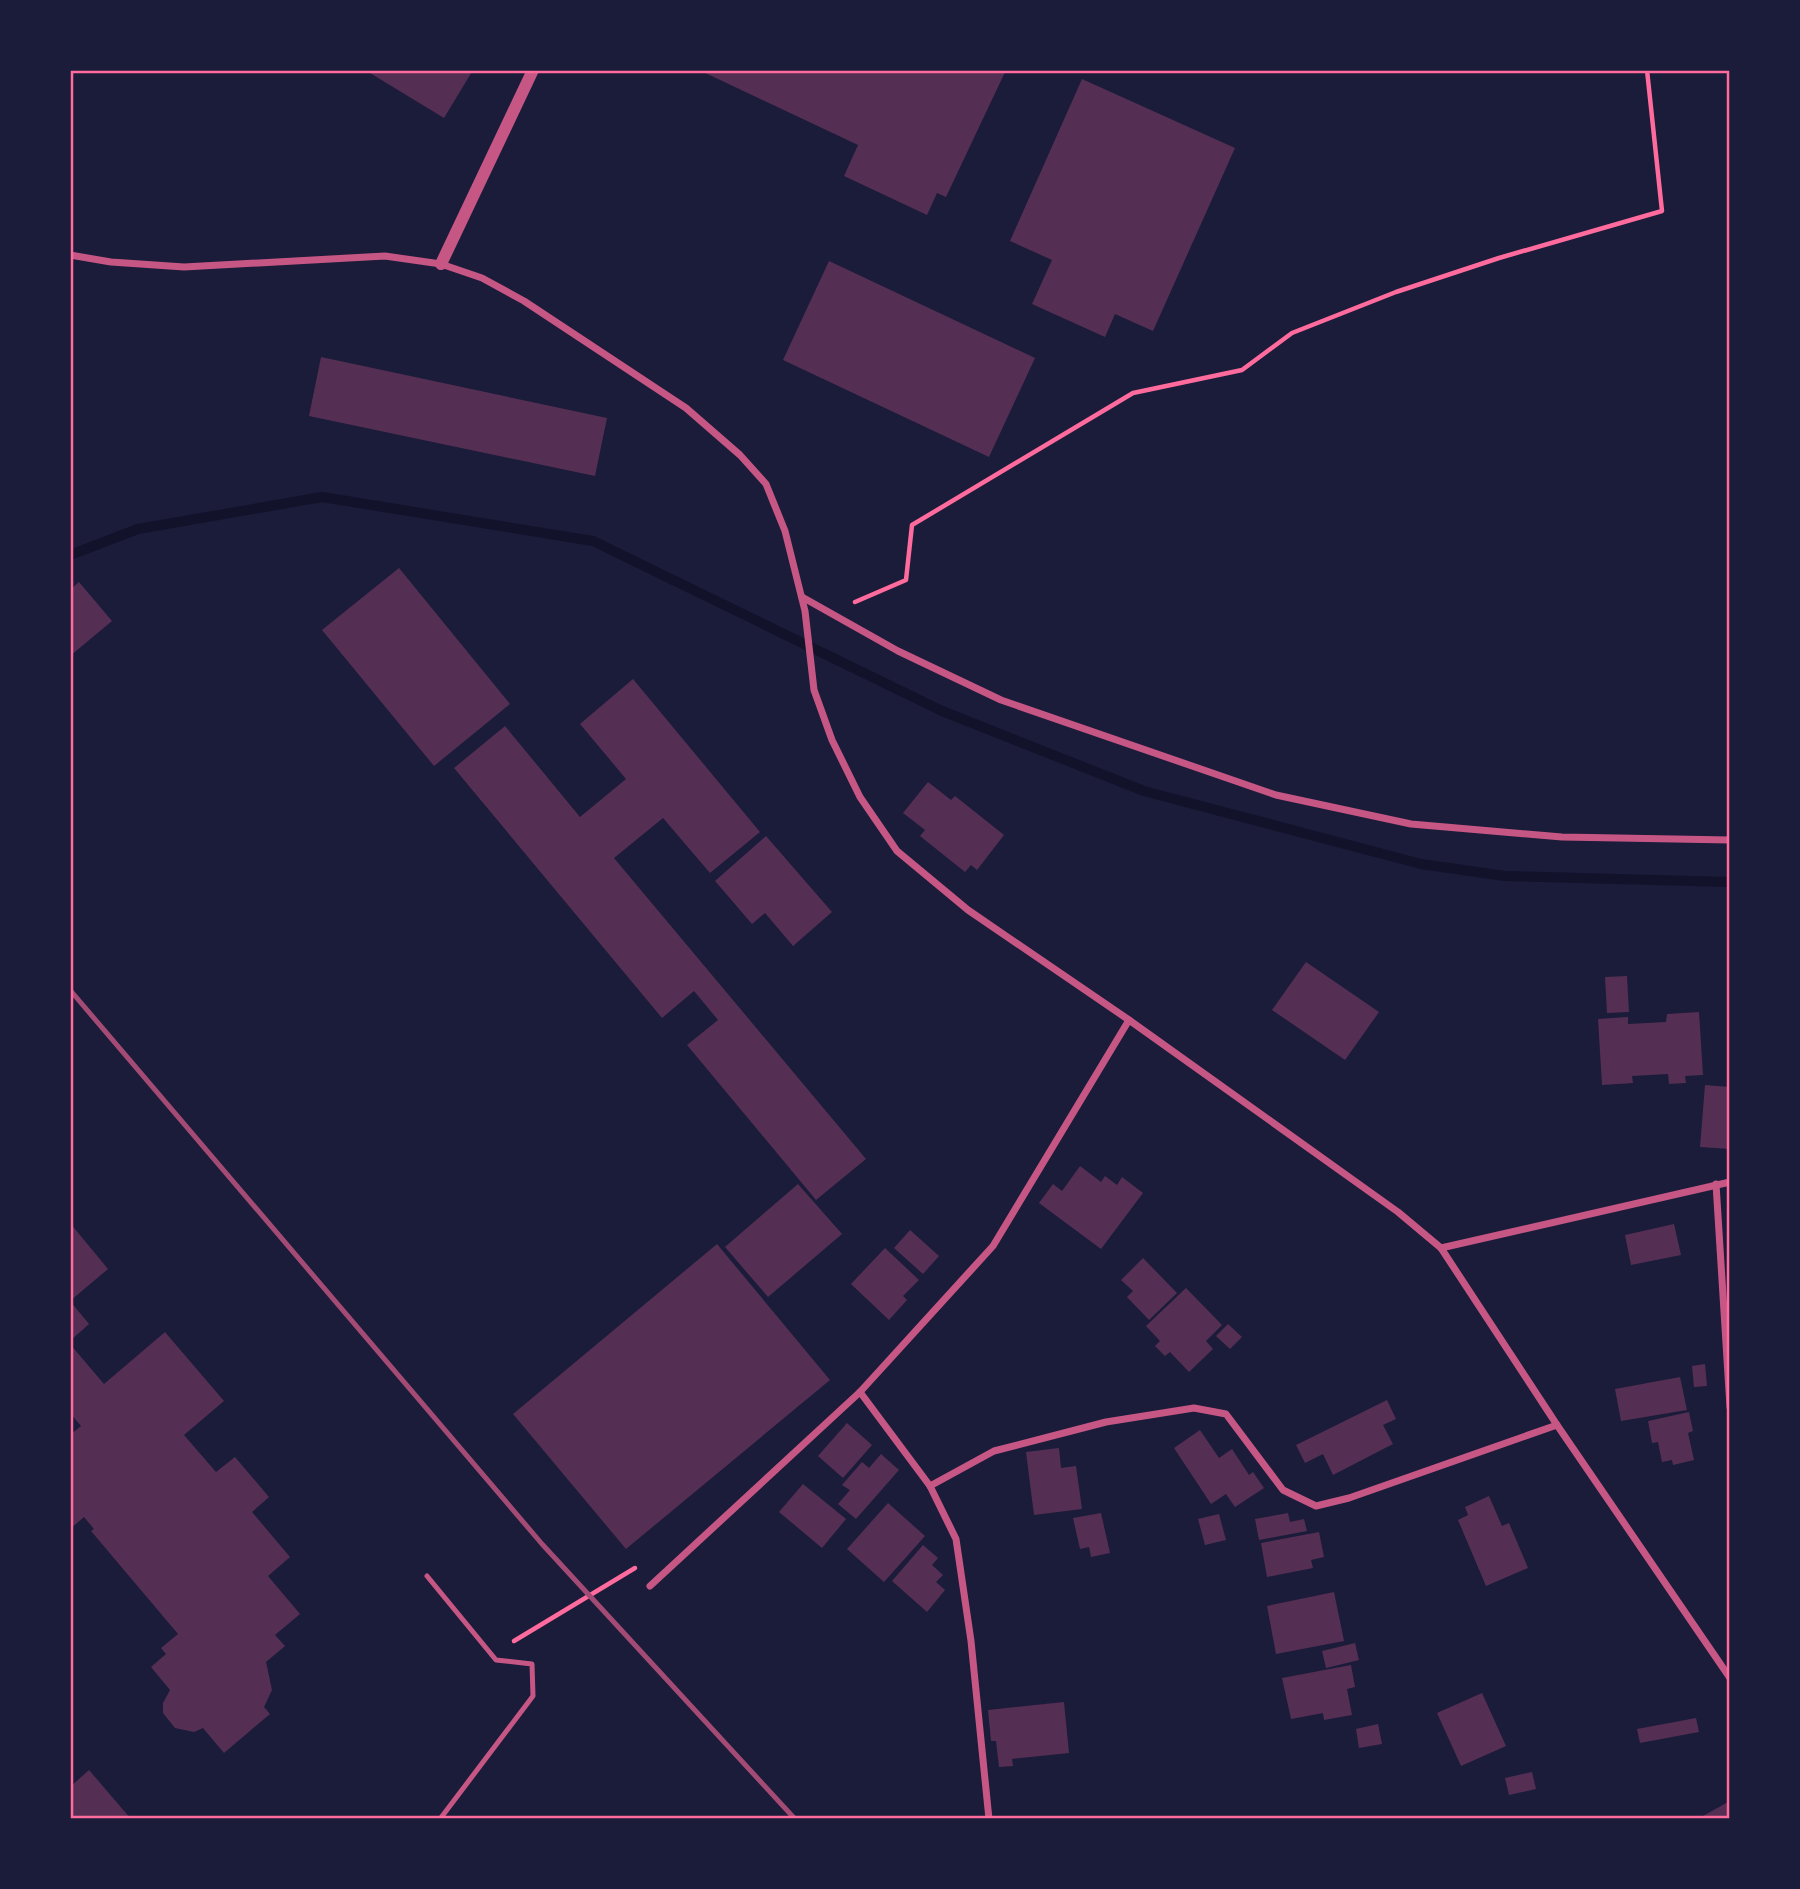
<svg xmlns="http://www.w3.org/2000/svg" width="1800" height="1889" viewBox="0 0 1800 1889" font-family="'Fira Sans',sans-serif">
<style>
.lines{fill:none;stroke-linecap:round;stroke-linejoin:round}
.stream{stroke:#12122b;stroke-width:10}
.building{fill:#542f53}
.path{stroke:#ff6b9d;stroke-width:4.5}
.service{stroke:#c65784;stroke-width:5}
.minor{stroke:#c65784;stroke-width:7}
.tertiary{stroke:#c65784;stroke-width:12}
.rail{stroke:#a44b75;stroke-width:5}
.neatline{fill:none;stroke:#ff6b9d;stroke-width:2.5}
</style>
<rect width="100%" height="100%" fill="#1b1b3a"/>
<g class="lines">
<path class="stream" d="M70 555 138 529 322 497 593 541 942 711 1144 791 1421 864 1505 876 1730 882"/>
</g>
<g class="building">
<path d="M365 70H473L444 118Z"/>
<path d="M699 70H1006L946 197 937 193 927 215 844 176 858 145Z"/>
<path d="M1082 79 1235 148 1153 331 1115 314 1105 337 1032 304 1052 260 1010 241Z"/>
<path d="M829 261 1035 358 989 457 783 360Z"/>
<path d="M321 357 607 418 595 476 309 416Z"/>
<path d="M399 568 510 704 434 766 322 630Z"/>
<path d="M79 582 112 621 70 656V590Z"/>
<path d="M633 679 760 832 710 873 663 818 614 858 866 1159 816 1200 687 1045 718 1020 694 991 662 1018 454 768 505 726 580 817 626 779 580 724Z"/>
<path d="M928 782 951 800 955 796 1004 835 977 870 971 865 965 872 920 836 925 830 903 813Z"/>
<path d="M766 836 832 912 793 946 765 913 752 924 715 881Z"/>
<path d="M1306 962 1379 1012 1345 1060 1272 1010Z"/>
<path d="M1627 976 1629 1012 1607 1013 1605 977Z"/>
<path d="M1699 1012 1703 1075 1685 1076 1686 1083 1669 1084 1668 1074 1632 1076 1633 1083 1602 1085 1598 1019 1628 1017V1024L1666 1022 1667 1014Z"/>
<path d="M1705 1085 1730 1087V1149L1700 1147Z"/>
<path d="M1080 1166 1101 1182 1105 1176 1117 1185 1122 1177 1143 1193 1101 1249 1039 1203 1053 1184 1062 1191Z"/>
<path d="M798 1184 842 1234 768 1297 725 1247Z"/>
<path d="M70 1223 108 1269 70 1301Z"/>
<path d="M1674 1224 1681 1255 1631 1265 1625 1235Z"/>
<path d="M910 1230 939 1256 923 1274 894 1248Z"/>
<path d="M717 1244 830 1380 626 1549 513 1414Z"/>
<path d="M885 1248 919 1280 903 1296 907 1300 889 1320 851 1284Z"/>
<path d="M1143 1258 1177 1293 1149 1320 1127 1297 1133 1291 1121 1280Z"/>
<path d="M1186 1288 1222 1325 1206 1341 1213 1349 1189 1372 1170 1352 1165 1356 1155 1346 1160 1341 1146 1326Z"/>
<path d="M70 1301 89 1324 70 1341Z"/>
<path d="M1228 1324 1242 1337 1230 1349 1216 1336Z"/>
<path d="M165 1332 224 1401 184 1435 216 1472 235 1457 269 1497 252 1512 290 1557 268 1576 300 1614 275 1635 285 1646 266 1662 272 1690 264 1707 270 1714 224 1753 203 1728 194 1732 175 1728 163 1713V1703L170 1690 151 1667 166 1654 161 1648 178 1634 91 1531 94 1529 84 1517 70 1529V1435L81 1426 70 1413V1344L104 1384Z"/>
<path d="M1705 1364 1707 1386 1694 1387 1692 1366Z"/>
<path d="M1680 1377 1687 1410 1621 1421 1615 1389Z"/>
<path d="M1387 1400 1396 1419 1383 1425 1393 1444 1333 1475 1323 1454 1305 1463 1296 1445Z"/>
<path d="M1689 1412 1693 1431 1688 1433 1694 1460 1673 1465 1672 1460 1662 1462 1658 1442 1652 1443 1648 1421Z"/>
<path d="M847 1423 872 1445 843 1478 818 1456Z"/>
<path d="M1200 1430 1219 1458 1232 1449 1249 1475 1253 1472 1264 1488 1235 1507 1226 1494 1211 1504 1174 1448Z"/>
<path d="M1059 1448 1061 1468 1076 1466 1082 1509 1034 1515 1026 1452Z"/>
<path d="M881 1454 899 1470 856 1519 838 1504 850 1490 842 1485 862 1462 869 1468Z"/>
<path d="M803 1484 846 1519 822 1548 779 1512Z"/>
<path d="M1489 1496 1502 1526 1509 1523 1528 1568 1486 1586 1458 1520 1468 1515 1465 1507Z"/>
<path d="M888 1503 925 1536 884 1582 847 1549Z"/>
<path d="M1101 1513 1110 1553 1091 1557 1089 1547 1080 1549 1073 1518Z"/>
<path d="M1288 1513 1290 1522 1304 1519 1307 1531 1259 1540 1255 1519Z"/>
<path d="M1219 1514 1226 1540 1205 1545 1198 1519Z"/>
<path d="M1319 1532 1324 1557 1311 1560 1313 1568 1267 1577 1261 1543Z"/>
<path d="M923 1545 938 1558 932 1565 943 1575 936 1582 945 1590 927 1612 892 1581Z"/>
<path d="M1334 1592 1344 1641 1276 1654 1267 1606Z"/>
<path d="M1355 1643 1359 1660 1326 1668 1322 1651Z"/>
<path d="M1351 1665 1355 1687 1347 1689 1352 1715 1324 1720 1323 1713 1291 1719 1282 1678Z"/>
<path d="M1482 1693 1506 1746 1461 1766 1437 1713Z"/>
<path d="M1064 1702 1069 1753 1012 1759 1013 1766 999 1767 996 1741H991L988 1710Z"/>
<path d="M1696 1718 1699 1732 1640 1743 1637 1729Z"/>
<path d="M1378 1724 1382 1744 1359 1748 1356 1729Z"/>
<path d="M89 1770 131 1819H70V1787Z"/>
<path d="M1532 1772 1536 1789 1509 1795 1505 1778Z"/>
<path d="M1730 1801V1819H1702L1701 1817Z"/>
</g>
<g class="lines">
<g class="path">
<path d="M855 602 906 580 912 525 1133 393 1242 370 1292 333 1396 292 1499 258 1662 211 1647 70"/>
<path d="M514 1641 635 1568"/>
</g>
<path class="service" d="M427 1576 496 1660 532 1664 533 1696 440 1819"/>
<g class="minor">
<path d="M70 255 111 262 184 267 385 256 441 264 482 278 524 301 686 408 740 455 766 484 785 531 805 611 814 690 832 740 860 797 897 851 968 910 1129 1020 1398 1212 1441 1248 1557 1425 1730 1678"/>
<path d="M802 597 898 651 1001 700 1276 795 1411 824 1562 837 1730 840"/>
<path d="M1716 1184 1730 1407"/>
<path d="M1441 1248 1730 1182"/>
<path d="M860 1392 930 1486 956 1539 971 1641 989 1819"/>
<path d="M930 1486 994 1451 1106 1422 1194 1408 1226 1414 1283 1490 1316 1506 1349 1498 1557 1425"/>
<path d="M650 1586 860 1392 993 1246 1129 1020"/>
</g>
<path class="tertiary" d="M441 264 533 70"/>
<path class="rail" d="M70 990 542 1544 795 1819"/>
</g>
<rect width="1800" height="1889" fill="none" stroke="#1b1b3a" stroke-width="144"/>
<rect x="72" y="72" width="1656" height="1745" class="neatline"/>
</svg>
